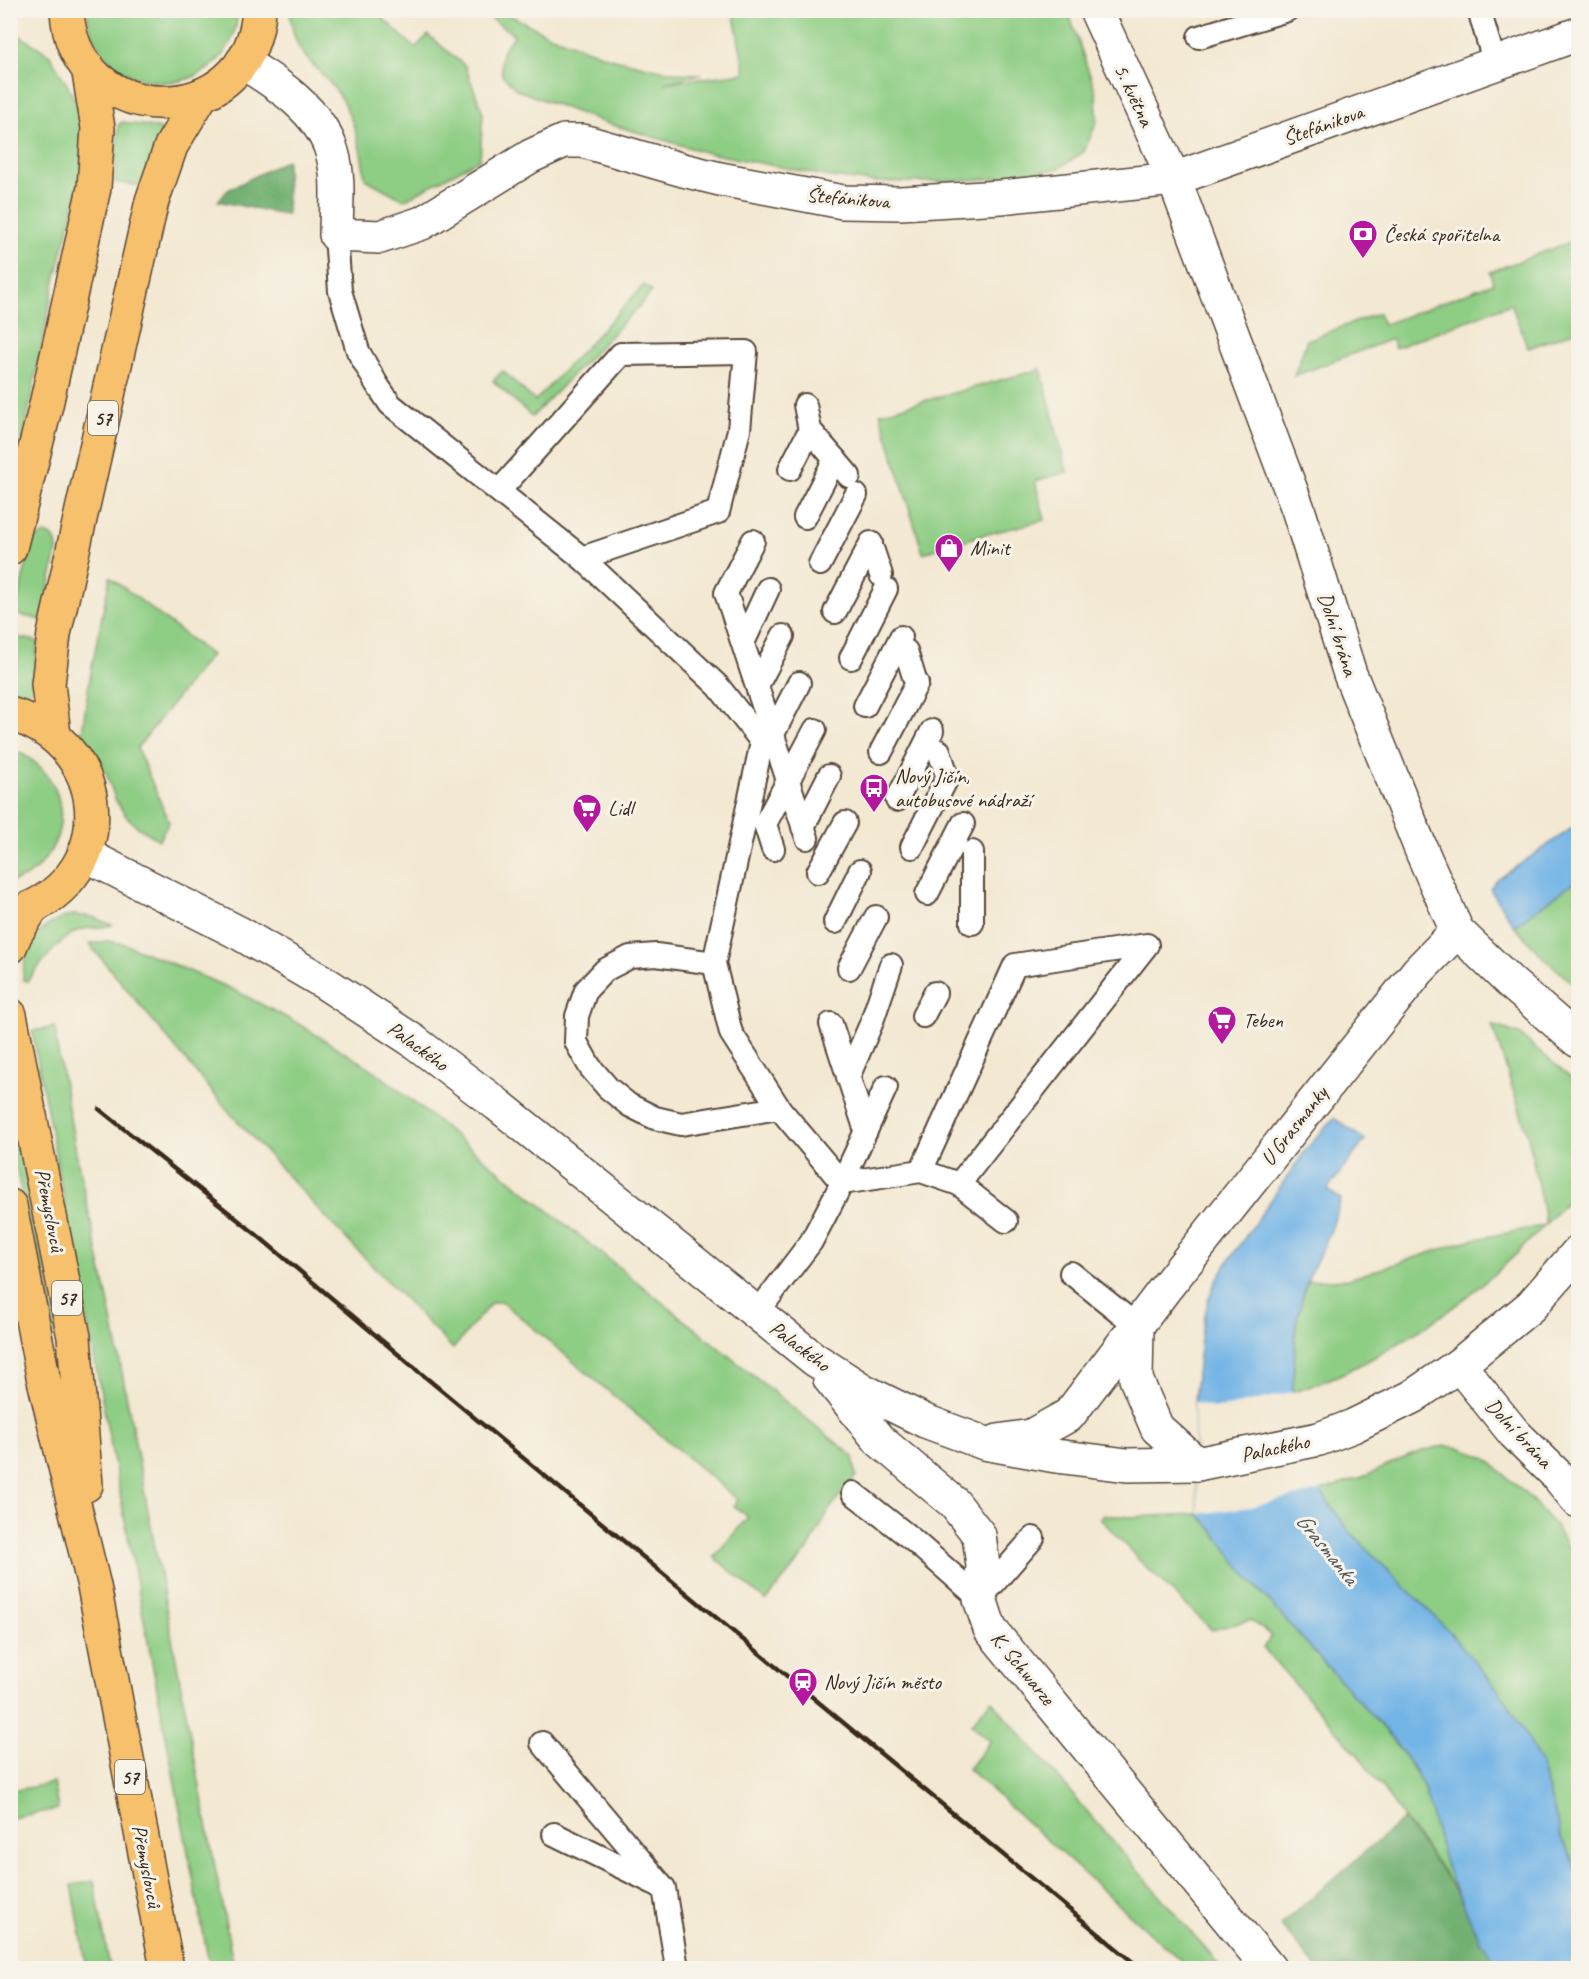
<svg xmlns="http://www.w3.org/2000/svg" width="1589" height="1979" viewBox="0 0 1589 1979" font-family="Caveat,sans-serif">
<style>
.green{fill:#8ecd84;stroke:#647c51;stroke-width:1.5}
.forest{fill:#72b072;stroke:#566d48;stroke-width:1.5}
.water{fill:#72b4e6;stroke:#566f82;stroke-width:1.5}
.pier{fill:#f3e8d2}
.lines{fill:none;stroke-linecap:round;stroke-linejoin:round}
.service-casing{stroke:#574639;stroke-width:26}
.minor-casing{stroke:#574639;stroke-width:36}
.primary-casing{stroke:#574639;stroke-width:36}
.service{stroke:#fff;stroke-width:22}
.minor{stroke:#fff;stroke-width:33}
.primary{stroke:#f7c06c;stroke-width:33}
.rail{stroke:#3b2a1e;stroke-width:4.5}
.labels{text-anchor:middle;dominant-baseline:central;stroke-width:6;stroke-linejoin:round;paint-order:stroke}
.shield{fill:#f7f3e8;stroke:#73665b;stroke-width:1.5}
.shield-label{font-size:20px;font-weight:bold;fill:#3b2a1e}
.street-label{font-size:21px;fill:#3b2a1e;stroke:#f7f3e8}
.poi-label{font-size:21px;fill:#3b2a1e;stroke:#f7f3e8;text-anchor:start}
.water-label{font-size:22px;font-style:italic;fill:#4c535a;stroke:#f7f3e8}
</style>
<rect width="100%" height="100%" fill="#f7f3e8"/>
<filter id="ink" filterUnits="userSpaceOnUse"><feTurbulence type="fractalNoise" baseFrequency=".0167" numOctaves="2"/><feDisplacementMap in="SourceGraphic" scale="12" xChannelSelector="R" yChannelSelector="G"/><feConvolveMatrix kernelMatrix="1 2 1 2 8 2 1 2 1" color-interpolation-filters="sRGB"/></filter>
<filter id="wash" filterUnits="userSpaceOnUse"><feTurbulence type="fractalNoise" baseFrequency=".008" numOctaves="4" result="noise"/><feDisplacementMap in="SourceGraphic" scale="24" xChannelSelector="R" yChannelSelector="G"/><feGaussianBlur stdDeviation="1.35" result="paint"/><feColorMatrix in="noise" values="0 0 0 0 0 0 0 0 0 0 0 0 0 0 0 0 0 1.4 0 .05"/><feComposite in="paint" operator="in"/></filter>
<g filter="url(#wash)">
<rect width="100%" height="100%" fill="#f3e8d2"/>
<g class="green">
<path d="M87 11V10L238 11C232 106 97 106 87 11Z"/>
<path d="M290 11H375L415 48 428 35 465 66 483 113 480 159 404 200 365 179C362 151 356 125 342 100 320 62 293 63 290 11Z"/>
<path d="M481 11H502L549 35 610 58 656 69 679 73 701 74 664 83 745 73 733 11H1068L1096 93 1097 121 1084 152 1059 168 1037 173 988 179 924 182H874L831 177 704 152 603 122 517 90 502 75C501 53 498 52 515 36Z"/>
<path d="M11 30 50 55 75 99 82 122 84 150 76 199 54 284 11 497Z"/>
<path d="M124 122C136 126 152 125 162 130L143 186 115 182 118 126 120 123Z"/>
<path d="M1578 239V330L1528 348 1511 304 1395 348 1392 339 1294 376 1307 340 1379 313 1383 325 1493 283 1490 272Z"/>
<path d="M644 285 652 291 645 300 532 417 493 381 503 371 535 401Z"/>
<path d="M1041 369 1067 472 1035 481 1045 520 979 536 923 553 880 413Z"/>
<path d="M44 534C54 534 57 542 57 551L42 620 14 614 31 546 33 540Z"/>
<path d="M110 577 211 655 137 748 169 822 159 840 139 828 126 816 116 801 104 767 82 732 91 671Z"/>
<path d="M10 636 38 641 31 690 26 696 11 693Z"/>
<path d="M11 749C58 766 77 819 44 860 36 871 24 879 11 882Z"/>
<path d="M1578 879V988L1543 957 1514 926Z"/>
<path d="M73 915 93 917 112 925C103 928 91 927 80 930 61 935 40 966 27 981L23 980C23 945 38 923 73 915Z"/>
<path d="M107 941 125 944 232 989 297 1023 375 1071 853 1456 856 1476 829 1510 809 1548 766 1601 714 1557 748 1517 734 1506 738 1500 501 1301 491 1303 453 1349 332 1224 230 1113 89 944Z"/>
<path d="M1492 1025 1519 1034 1578 1084V1188C1522 1253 1468 1304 1392 1347 1360 1366 1329 1382 1293 1392L1296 1322 1307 1281 1349 1279 1466 1241 1546 1225 1528 1136Z"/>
<path d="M56 1027V1041L79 1168 110 1309 234 1968H210L32 1031Z"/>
<path d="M10 1089 57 1333 52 1337 11 1144Z"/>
<path d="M1446 1446 1461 1448 1486 1458 1531 1499 1553 1523 1578 1563V1873L1561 1835 1541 1764 1531 1744 1505 1698 1349 1531 1320 1491C1335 1486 1350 1482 1365 1476 1392 1465 1416 1449 1446 1446Z"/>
<path d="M1198 1514 1208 1524 1250 1580 1391 1737 1415 1771 1424 1788 1456 1890 1358 1755 1263 1648 1272 1636 1250 1620 1212 1630 1136 1557 1100 1518 1102 1515 1131 1517Z"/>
<path d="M991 1700 993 1702 1222 1968H1189L968 1769 990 1741 971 1724Z"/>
<path d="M53 1783 58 1809 11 1818V1791Z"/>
<path d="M94 1881 110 1968H87L72 1885Z"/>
</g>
<g class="forest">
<path d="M287 160V215L218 201 228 190Z"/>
<path d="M1403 1819 1456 1890 1474 1928 1498 1968H1317L1280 1925Z"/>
</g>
<g class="water">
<path d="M1578 824V879L1514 926 1490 889 1497 880Z"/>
<path d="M1334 1118 1365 1140 1327 1190 1341 1199 1331 1230 1307 1281 1296 1322 1292 1417 1320 1491 1349 1531 1450 1632 1505 1698 1531 1744 1541 1764 1561 1835 1578 1873V1968H1498L1474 1928 1446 1867 1424 1788 1415 1771 1391 1737 1250 1580 1208 1524 1198 1514 1194 1402 1202 1329 1208 1301 1213 1287 1227 1263 1308 1147Z"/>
</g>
<path class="pier" d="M1296 1391 1295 1417 1298 1438 1323 1490 1251 1507 1198 1514 1194 1402 1214 1408 1228 1407Z"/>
</g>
<g filter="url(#ink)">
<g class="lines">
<g class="service-casing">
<g id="service">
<path d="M1479 10 1495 64"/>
<path d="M1199 37 1287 10"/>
<path d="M336 235 340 291 358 351 376 383 390 404 582 558 718 686 762 742 714 963 731 1033 779 1108 842 1183"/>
<path d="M805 405 810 430 849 476"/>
<path d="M790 469 810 430"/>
<path d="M499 491 621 354 746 352 739 430 718 512 582 558"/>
<path d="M805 517 835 459"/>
<path d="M753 541 726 593 807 838"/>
<path d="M873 551 881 575"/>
<path d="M820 564 856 495"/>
<path d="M835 612 871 543"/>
<path d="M743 643 768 589"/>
<path d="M906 651 914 677"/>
<path d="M851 658 886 589"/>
<path d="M757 686 783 636"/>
<path d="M865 706 901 637"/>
<path d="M773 734 799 683"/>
<path d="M939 751 947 775"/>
<path d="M881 752 917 683"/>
<path d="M897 800 932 731"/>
<path d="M803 827 829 776"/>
<path d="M912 847 947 778"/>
<path d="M773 849 765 824 815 730"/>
<path d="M972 852V923"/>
<path d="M818 872 845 823"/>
<path d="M927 894 963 824"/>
<path d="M835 922 860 871"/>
<path d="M714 963 656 955 630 957 605 970 586 990 577 1016 576 1042 590 1067 608 1088 629 1105 655 1118 681 1124 779 1108"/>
<path d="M849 968 876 917"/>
<path d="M923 1016 935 993"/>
<path d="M831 1024 866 1131"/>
<path d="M848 1077 871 1024 891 965"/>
<path d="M842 1183 921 1171 959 1184 1147 945 1015 965 921 1171"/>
<path d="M959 1184 1006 1221"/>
<path d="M1071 1273 1137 1326"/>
<path d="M757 1313 811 1242 842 1183 886 1087"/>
<path d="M853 1493 913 1540 980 1599 1033 1538"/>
<path d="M542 1743 659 1882"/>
<path d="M554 1834 664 1888 677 1968"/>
</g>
</g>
<g class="minor-casing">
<g id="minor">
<path d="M1096 10 1174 179 1298 509 1350 674 1423 854 1457 931 1510 982 1578 1041"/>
<path d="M242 62C277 83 320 111 332 152 340 178 336 208 336 235L380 237 422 223 531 156 564 141H583L683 170 720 179 843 202 900 203 1001 197 1174 179 1578 34"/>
<path d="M84 854 241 934 325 983 412 1040 498 1105 814 1359 864 1391 925 1421 984 1443 1056 1456 1127 1465 1197 1464 1319 1439 1353 1426 1412 1397 1459 1365 1531 1306 1578 1252"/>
<path d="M1137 1326 1136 1379 1157 1428 1197 1464"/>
<path d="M1459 1365 1514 1433 1556 1474 1578 1501"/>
<path d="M830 1379 879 1440 954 1503 979 1535 983 1566 980 1599 990 1629 1269 1968"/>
<path d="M998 1441 1031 1436 1069 1415 1164 1290 1418 971 1457 931"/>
</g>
</g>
<g class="primary-casing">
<g id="primary">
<path d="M67 10C72 131 251 135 259 10"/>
<path d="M10 548 46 405 94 188 98 128 88 67"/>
<path d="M10 714C119 746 119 886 10 915"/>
<path d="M54 735 48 684 54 634 152 201 171 146 201 96"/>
<path d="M10 947 16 933 32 908"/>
<path d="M10 1015 74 1337 86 1485"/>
<path d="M10 1206 43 1376 94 1586 167 1968"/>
</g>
</g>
<use href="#service" class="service"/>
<use href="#minor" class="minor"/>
<use href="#primary" class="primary"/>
<path class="rail" d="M99 1109 257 1235 418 1371 1140 1968"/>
</g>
</g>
<defs>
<g id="bank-pin" transform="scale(1.5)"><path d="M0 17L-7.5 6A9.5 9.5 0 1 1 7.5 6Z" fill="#b5179e" stroke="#f7f3e8"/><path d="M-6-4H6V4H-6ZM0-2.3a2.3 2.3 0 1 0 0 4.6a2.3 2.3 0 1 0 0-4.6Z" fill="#fff"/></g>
<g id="shop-pin" transform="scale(1.5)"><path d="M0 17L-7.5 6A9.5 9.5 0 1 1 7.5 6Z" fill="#b5179e" stroke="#f7f3e8"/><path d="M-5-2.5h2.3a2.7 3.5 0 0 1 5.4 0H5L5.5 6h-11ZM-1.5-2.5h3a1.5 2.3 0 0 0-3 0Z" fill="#fff"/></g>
<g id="bus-pin" transform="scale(1.5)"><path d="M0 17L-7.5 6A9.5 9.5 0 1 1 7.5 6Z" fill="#b5179e" stroke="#f7f3e8"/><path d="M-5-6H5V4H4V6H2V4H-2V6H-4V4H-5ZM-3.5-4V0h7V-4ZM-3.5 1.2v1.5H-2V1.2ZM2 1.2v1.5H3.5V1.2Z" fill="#fff"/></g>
<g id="supermarket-pin" transform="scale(1.5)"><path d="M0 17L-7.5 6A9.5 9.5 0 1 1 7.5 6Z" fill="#b5179e" stroke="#f7f3e8"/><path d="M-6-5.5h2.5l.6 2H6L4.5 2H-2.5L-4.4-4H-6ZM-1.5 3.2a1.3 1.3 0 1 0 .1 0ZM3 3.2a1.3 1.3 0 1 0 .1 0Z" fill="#fff"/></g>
<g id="station-pin" transform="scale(1.5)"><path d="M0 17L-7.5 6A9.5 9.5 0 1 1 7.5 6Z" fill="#b5179e" stroke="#f7f3e8"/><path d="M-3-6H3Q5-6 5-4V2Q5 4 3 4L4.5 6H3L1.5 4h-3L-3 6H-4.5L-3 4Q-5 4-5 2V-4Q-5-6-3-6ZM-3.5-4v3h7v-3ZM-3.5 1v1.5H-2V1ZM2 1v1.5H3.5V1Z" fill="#fff"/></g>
</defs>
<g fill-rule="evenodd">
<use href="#bank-pin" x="1363" y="234"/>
<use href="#shop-pin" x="949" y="548"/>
<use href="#bus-pin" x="874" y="788"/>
<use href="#supermarket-pin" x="587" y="808"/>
<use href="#supermarket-pin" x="1222" y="1020"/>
<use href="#station-pin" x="803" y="1682"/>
</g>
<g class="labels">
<g class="shield">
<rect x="88" y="401" width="30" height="34" rx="4.5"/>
<rect x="52" y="1281" width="30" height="34" rx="4.5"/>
<rect x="115" y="1760" width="30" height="34" rx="4.5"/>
</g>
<g class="shield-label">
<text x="103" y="418">57</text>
<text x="67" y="1298">57</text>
<text x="130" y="1777">57</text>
</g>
<g class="street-label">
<text transform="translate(1134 95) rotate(65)">5. května</text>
<text transform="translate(1323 125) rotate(-20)">Štefánikova</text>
<text transform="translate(848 198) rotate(5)">Štefánikova</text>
<text transform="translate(1338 634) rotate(72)">Dolní brána</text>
<text transform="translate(418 1046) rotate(36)">Palackého</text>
<text transform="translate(1294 1126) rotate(-52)">U Grasmanky</text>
<text transform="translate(50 1210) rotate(79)">Přemyslovců</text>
<text transform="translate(800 1346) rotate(37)">Palackého</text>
<text transform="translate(1519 1433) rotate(47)">Dolní brána</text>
<text transform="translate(1275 1448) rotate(-12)">Palackého</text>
<text transform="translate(1023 1668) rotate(51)">K. Schwarze</text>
<text transform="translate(147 1866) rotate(79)">Přemyslovců</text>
</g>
<g class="poi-label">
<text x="1384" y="234">Česká spořitelna</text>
<text x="970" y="548">Minit</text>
<text x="895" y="776">Nový Jičín,<tspan x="895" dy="24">autobusové nádraží</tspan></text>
<text x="608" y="808">Lidl</text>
<text x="1243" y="1020">Teben</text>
<text x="824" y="1682">Nový Jičín město</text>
</g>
<g class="water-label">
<text transform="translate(1327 1549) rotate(51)">Grasmanka</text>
</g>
</g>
<rect width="1589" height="1979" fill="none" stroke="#f7f3e8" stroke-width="36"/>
</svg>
